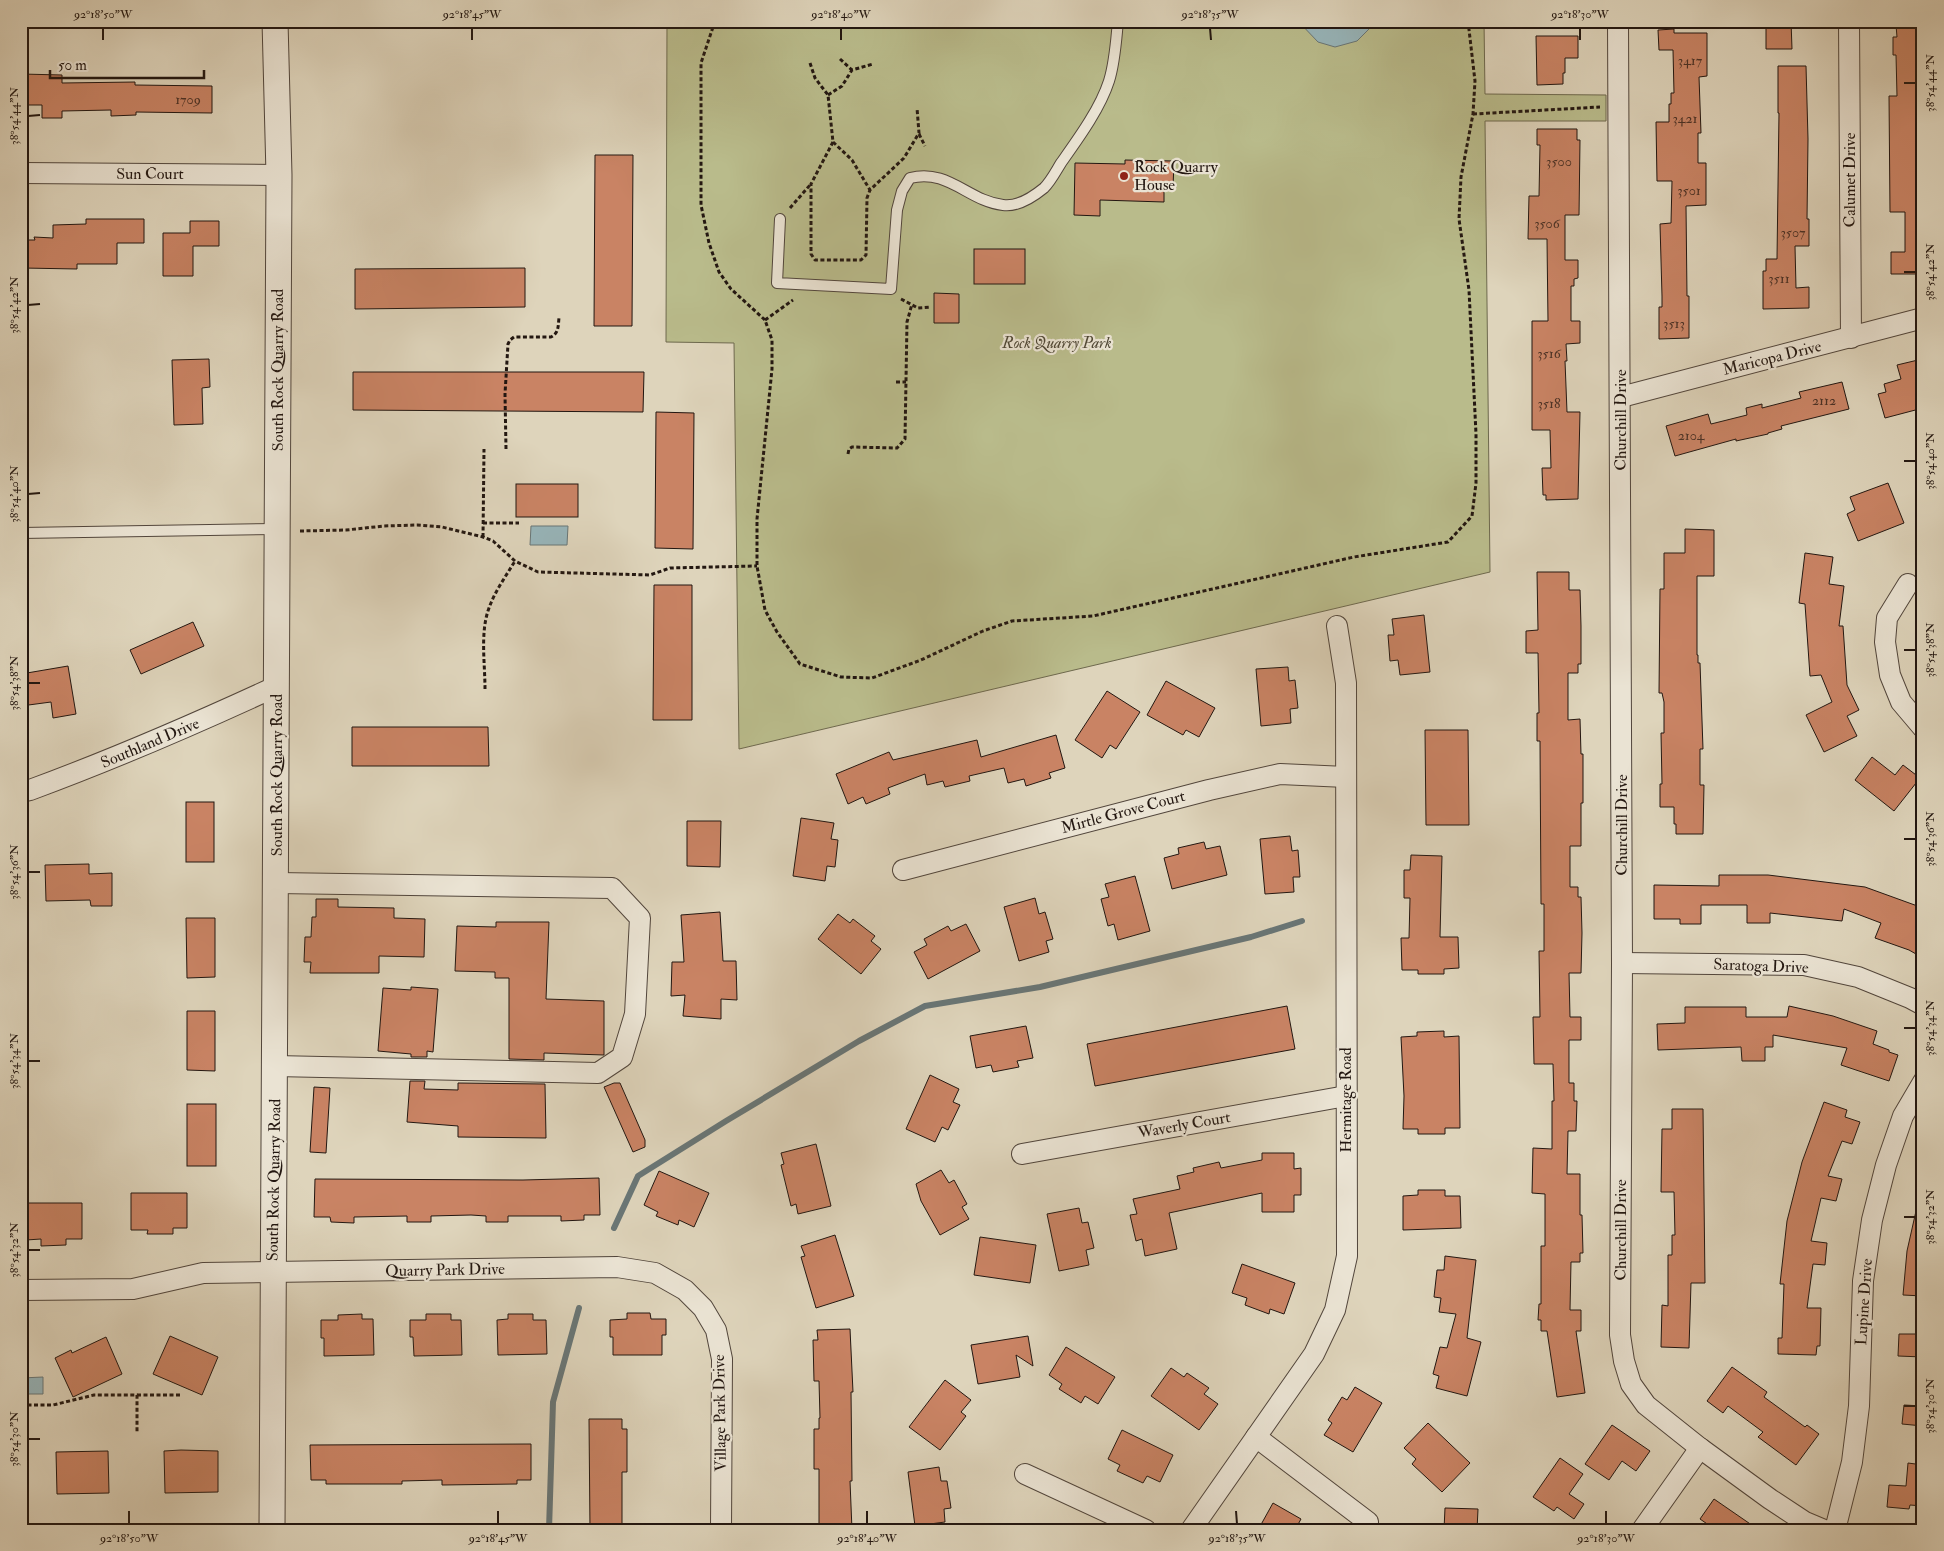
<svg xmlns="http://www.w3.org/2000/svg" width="1944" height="1551" viewBox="0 0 1944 1551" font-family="'IM FELL Double Pica',serif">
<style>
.green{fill:#b9bb8b;stroke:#6e694e}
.water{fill:#97b5ba;stroke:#697676}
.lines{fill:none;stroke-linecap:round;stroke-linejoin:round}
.stream{stroke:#697676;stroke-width:6}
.building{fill:#c98364;stroke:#231711}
.service-casing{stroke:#52463c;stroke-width:12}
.minor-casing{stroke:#52463c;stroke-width:22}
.tertiary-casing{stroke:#52463c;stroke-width:27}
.path{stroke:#231711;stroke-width:3;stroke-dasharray:4 2.5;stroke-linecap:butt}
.service{stroke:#eae3d3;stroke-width:10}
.minor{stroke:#eae3d3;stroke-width:20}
.tertiary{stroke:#eae3d3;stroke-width:25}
.ticks{fill:none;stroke:#231711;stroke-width:2}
.poi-dot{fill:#8f2418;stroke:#eae3d3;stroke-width:2}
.labels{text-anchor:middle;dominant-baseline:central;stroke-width:4.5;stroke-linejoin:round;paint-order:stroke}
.number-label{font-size:14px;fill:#4c3226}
.poi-label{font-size:16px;fill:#231711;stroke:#eae3d3;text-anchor:start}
.street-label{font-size:16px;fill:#231711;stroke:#eae3d3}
.park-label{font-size:16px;font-style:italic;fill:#504836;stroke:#eae3d3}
.neatline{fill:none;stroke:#231711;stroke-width:2}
.ticks-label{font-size:12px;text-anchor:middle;fill:#231711}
</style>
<rect width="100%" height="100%" fill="#ded4bb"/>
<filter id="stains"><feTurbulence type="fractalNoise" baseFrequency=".004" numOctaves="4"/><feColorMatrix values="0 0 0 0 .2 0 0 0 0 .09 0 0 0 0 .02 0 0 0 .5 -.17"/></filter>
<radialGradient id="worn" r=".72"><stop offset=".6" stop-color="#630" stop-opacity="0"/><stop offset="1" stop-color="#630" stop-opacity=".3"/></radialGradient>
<path class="green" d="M667 21H1484L1485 94 1606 95V121H1485L1490 572 739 749 734 343 666 342Z"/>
<g class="water">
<path d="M1298 21H1377L1357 41 1335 47 1318 42Z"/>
<path d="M531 526H568L567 545H530Z"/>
<path d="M43 1377V1394H21V1378Z"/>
</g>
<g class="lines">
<g class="stream">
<path d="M614 1228 638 1176 726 1121 859 1041 925 1006 1040 987 1251 937 1302 921"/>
<path d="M549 1530 553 1402 579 1308"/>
</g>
</g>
<g class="building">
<path d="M1766 21H1791L1792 49H1766Z"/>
<path d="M1921 24V34H1923V274H1891V252H1905V212H1890L1889 96H1897L1896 55H1893V37H1897L1896 25Z"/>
<path d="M1674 29V33H1707V76L1699 77 1701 133H1698V163H1706V205L1686 206 1687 296H1689V338L1659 339V307H1662V296L1660 224 1671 223 1672 181H1657L1656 122H1669V104H1671V93H1674L1673 50H1659L1658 30Z"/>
<path d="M1536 36H1578V58H1565V73H1563V84L1537 85Z"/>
<path d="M1778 66H1806L1808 139 1807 219H1809V246H1795L1796 288 1809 287V308L1763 309V271H1766V259H1777L1779 113H1778Z"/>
<path d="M21 74 62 75V83L135 82V85L212 86V113L136 112V115L111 116V110L62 111V118H42V105H21Z"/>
<path d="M1537 129H1577V140H1580L1579 215H1565V260H1578V278L1574 279V286H1571V321H1580V343L1566 344 1567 361H1565L1567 412H1580L1578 499 1546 500V495H1543L1542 468H1551L1550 430H1532V321H1548L1547 239H1528L1529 196H1539L1540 145H1537Z"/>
<path d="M595 155H633L632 326H594Z"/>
<path d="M1125 160 1174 161 1173 188H1164V202L1100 200V216L1074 215 1075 163 1125 164Z"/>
<path d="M86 219H144V243H117V264H77V269L23 268 24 240H35L34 237 53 238V225L86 224Z"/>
<path d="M190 221H219V246H193V276H163V233H190Z"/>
<rect x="974" y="249" width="51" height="35"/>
<path d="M525 268V307L355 309V269Z"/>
<path d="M934 293 959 294V323H934Z"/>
<path d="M209 359 210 387 202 388 203 424 174 425 172 360Z"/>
<path d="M1918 360 1923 376V378L1919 379 1923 394V408L1885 418 1878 394 1886 392 1884 384 1901 379 1897 365Z"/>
<path d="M353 372H644L643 412 353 410Z"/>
<path d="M1842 382 1849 409 1781 426 1782 429 1768 433V434L1736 441V439L1675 456 1666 426 1708 414 1711 424 1747 415 1746 408 1762 404V408L1801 398 1799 392Z"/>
<path d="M656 412 694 413 693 549 655 548Z"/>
<path d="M1888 483 1904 523 1858 541 1847 514 1855 510 1850 497Z"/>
<rect x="516" y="484" width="62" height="33"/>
<path d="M1685 529 1714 530V576H1697V655H1698V663H1700L1703 749H1700V785H1704L1703 834H1676V824H1674V807H1660V784H1662L1661 733H1664V702L1662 693H1659L1660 589H1664V553H1685Z"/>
<path d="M1805 553 1833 557 1829 584 1844 586 1839 626H1843L1847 685 1859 710 1847 716 1857 736 1824 752 1806 715 1832 702 1821 675 1810 676 1805 604 1799 603Z"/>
<path d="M1537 572H1569V590H1580L1581 626V664H1578V673H1568V720L1580 719 1581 754H1583V803H1581V846H1570V887H1578V897H1581L1582 933 1581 973H1569L1570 1017H1581V1040H1569V1083H1574V1101H1577L1576 1131H1568L1567 1174H1580V1215H1582L1583 1253H1580V1262H1571L1570 1310H1581V1331H1576L1585 1393 1557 1397 1547 1331H1541V1320H1538L1539 1304H1541V1246H1545V1194L1532 1193 1533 1148 1552 1149V1101H1554L1553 1064H1534L1533 1017H1540L1539 951H1544V904H1541L1540 741H1537V713H1539L1538 653H1526V631L1538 630Z"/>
<path d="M654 585H692V720H653Z"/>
<path d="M1424 615 1430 672 1400 675 1398 660 1390 661 1388 635H1394L1392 619Z"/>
<path d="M193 622 204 646 141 674 130 650Z"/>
<path d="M68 666 76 714 53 718 51 702 21 706V674Z"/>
<path d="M1288 667 1289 681 1295 680 1298 708 1290 709 1291 723 1261 726 1256 669Z"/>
<path d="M1166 681 1215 708 1199 737 1186 730 1183 735 1147 715Z"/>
<path d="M1107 691 1140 712 1116 749 1110 745 1102 758 1075 740Z"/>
<path d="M352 727H488L489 766H352Z"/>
<path d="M1425 730H1468L1469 825H1426Z"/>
<path d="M1056 735 1065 768 1049 773 1051 778 1026 786 1024 779 1008 783 1004 768 969 776 970 781 945 787 943 781 927 785 925 774 888 788 890 794 866 804 863 797 848 804 836 774 889 752 893 760 977 740 981 757Z"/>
<path d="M1872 757 1895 775 1903 765 1920 778 1894 811 1855 780Z"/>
<rect x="186" y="802" width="28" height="60"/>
<path d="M801 818 834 823 831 839 838 840 835 867 827 866 825 881 793 876Z"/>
<path d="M687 821H721L720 867 687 866Z"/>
<path d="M1290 836 1292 851 1298 850 1300 877H1293L1294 892 1265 894 1260 839Z"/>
<path d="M1204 842 1206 849 1220 846 1227 875 1172 889 1164 858 1179 854 1178 848Z"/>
<path d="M1411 855 1442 856 1440 937H1458L1459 968 1444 969V974H1418V970H1402L1401 938H1409L1410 898H1404V870H1410Z"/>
<path d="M89 864V874L112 873V906H91L90 900 46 901 45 865Z"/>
<path d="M1719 875H1768L1865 887 1923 908V958L1909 950 1875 938 1881 923 1844 909 1842 921 1770 913V923H1747V905H1701V924H1680V919H1654V885L1719 886Z"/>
<path d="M1135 876 1150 931 1118 940 1114 924 1108 926 1101 899 1109 897 1105 884Z"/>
<path d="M1035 898 1039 914 1045 912 1053 939 1046 941 1049 952 1019 961 1004 907Z"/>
<path d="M316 899H338V907L394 908V918L425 919 424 957 379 956V973H310L311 962H304L305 937H311L312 917H316Z"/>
<path d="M720 912 723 961H736L737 1000 721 999V1019L683 1016 685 995 671 996 672 962H684L681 915Z"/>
<path d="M838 914 850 923 853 919 875 936 871 941 881 949 861 974 818 939Z"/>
<path d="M186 918H215V977L187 978Z"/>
<path d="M496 922H549L546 999 604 1001V1055L544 1053V1060L509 1059V978H495V972L455 971 457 926 496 927Z"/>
<path d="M966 924 980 951 928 979 914 952 927 945 924 939 948 926 951 931Z"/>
<path d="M411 987 438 989 433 1052 427 1051V1057H411V1054L378 1051 383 988 411 990Z"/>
<path d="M1287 1006 1295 1049 1095 1086 1087 1044Z"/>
<path d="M1789 1006 1833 1016 1877 1031 1873 1044 1889 1050V1052L1898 1055 1889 1081 1841 1065 1847 1048 1773 1035V1047H1765V1061H1742L1741 1047 1658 1050 1657 1024 1685 1023V1007H1746V1017H1787Z"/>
<path d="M187 1011H215V1071L187 1070Z"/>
<path d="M1026 1026 1033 1058 1017 1061 1019 1067 993 1072 991 1065 976 1068 970 1036Z"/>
<path d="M1444 1031V1037L1459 1036 1460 1128H1445V1134H1418V1129H1403L1404 1096 1401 1037 1417 1036V1032Z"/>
<path d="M930 1075 959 1089 953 1102 960 1105 948 1130 942 1127 935 1142 906 1129Z"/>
<path d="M410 1081H425L424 1089 458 1090V1083L545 1084 546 1138 458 1137V1126L407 1122Z"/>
<path d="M614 1083H620L645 1140V1147L633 1152 604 1087Z"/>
<path d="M314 1087 330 1088 326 1153 310 1152Z"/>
<path d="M1824 1102 1847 1110 1845 1117 1860 1122 1852 1144 1842 1141 1828 1176 1842 1179 1836 1201 1821 1198 1811 1241 1827 1243 1825 1265 1813 1264 1807 1308H1821L1820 1346H1817L1816 1355 1778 1354V1338H1782L1784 1284H1780L1787 1221 1802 1162Z"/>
<rect x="187" y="1104" width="29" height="62"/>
<path d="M1672 1109H1703L1705 1283H1691L1689 1348 1661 1347 1662 1305 1668 1306V1255H1672V1235H1675L1674 1192H1661L1662 1129H1672Z"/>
<path d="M816 1144 831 1206 798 1214 796 1204 791 1206 781 1165 784 1164 781 1153Z"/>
<path d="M1262 1153H1294V1169L1301 1168V1195H1294V1212H1262V1193L1169 1213 1177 1249 1145 1256 1142 1239 1136 1241 1130 1215 1137 1214 1133 1199 1180 1189 1177 1176 1194 1172 1193 1168 1219 1162 1221 1168 1262 1160Z"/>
<path d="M941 1170 949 1183 954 1180 967 1204 962 1207 969 1219 940 1235 921 1201 916 1184Z"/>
<path d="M659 1171 709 1193 694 1227 679 1220 678 1225 656 1216 658 1212 644 1205Z"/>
<path d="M599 1178 600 1215H584V1220L561 1221V1216H508V1222H486V1216L471 1215 431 1216V1222H407V1216L354 1217V1223L331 1222 330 1217H314L315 1179 523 1180Z"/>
<path d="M1418 1190H1445V1196H1460L1461 1228 1403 1230V1196L1418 1195Z"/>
<path d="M131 1193H187V1228H173V1234H147L148 1230H131Z"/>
<path d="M26 1203H82V1239H66V1245L41 1246V1239L26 1240Z"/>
<path d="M1079 1208 1082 1223 1088 1222 1094 1248 1086 1250 1089 1265 1059 1271 1047 1214Z"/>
<path d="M1916 1211 1923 1212V1296L1903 1295 1907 1251Z"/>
<path d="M835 1235 854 1296 816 1308 801 1257 805 1256 801 1246Z"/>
<path d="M980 1237 1036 1245 1030 1283 974 1275Z"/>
<path d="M1445 1256 1476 1260 1467 1338 1481 1342 1467 1396 1436 1388 1439 1376 1433 1374 1440 1347 1447 1348 1456 1314 1439 1312 1441 1298 1434 1297 1437 1270H1444Z"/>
<path d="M1242 1264 1295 1283 1284 1314 1270 1309 1269 1314 1245 1305 1247 1298 1232 1293Z"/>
<path d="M627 1313H650L651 1319H666V1335H662V1355H613V1337H610V1320L627 1319Z"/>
<path d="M362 1314V1319H373L374 1355 324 1356V1338H321V1320H338V1315Z"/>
<path d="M426 1314H451V1320H461L462 1355 414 1356 413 1337H410V1320H426Z"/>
<path d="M508 1314H533V1320H546L547 1354 498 1355 497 1320 508 1319Z"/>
<path d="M850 1329 853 1392H851L852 1481H850L852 1530H819V1469H814V1429H819V1418H820L819 1381H814L813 1340H818L817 1330Z"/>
<path d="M1899 1334H1923V1357L1898 1356Z"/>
<path d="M170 1336 218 1357 202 1395 153 1374Z"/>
<path d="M1028 1336 1033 1366 1016 1355 1020 1377 978 1384 971 1345Z"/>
<path d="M106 1337 122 1374 73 1397 55 1358 71 1350 72 1353Z"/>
<path d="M1066 1347 1115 1377 1098 1404 1085 1396 1081 1403 1059 1389 1062 1384 1049 1375Z"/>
<path d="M1732 1367 1767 1392 1764 1397 1805 1427 1807 1425 1819 1434 1796 1465 1758 1437 1763 1432 1728 1406 1723 1413 1707 1401Z"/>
<path d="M1171 1368 1184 1377 1187 1373 1209 1388 1204 1394 1218 1404 1199 1430 1151 1396Z"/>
<path d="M945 1380 971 1400 961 1412 966 1416 940 1450 909 1427Z"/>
<path d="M1355 1387 1382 1403 1353 1452 1324 1435 1332 1423 1328 1420 1342 1397 1347 1400Z"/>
<path d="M1904 1405 1923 1406V1426L1902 1424Z"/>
<path d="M589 1419H622V1429H627V1472H622V1530H590Z"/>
<path d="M1428 1423 1470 1463 1442 1492 1412 1464 1416 1459 1404 1448Z"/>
<path d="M1612 1425 1650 1451 1636 1471 1622 1461 1609 1480 1585 1464Z"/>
<path d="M1122 1430 1173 1455 1160 1482 1147 1476 1143 1483 1117 1471 1120 1465 1108 1459Z"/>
<path d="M531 1444V1480H517V1484L442 1485V1480L402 1481V1484H326V1480H311L310 1445Z"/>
<path d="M181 1450 218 1451V1492L165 1493 164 1451Z"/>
<path d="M108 1451 109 1493 57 1494 56 1452Z"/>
<path d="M1560 1458 1583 1474 1569 1494 1584 1504 1574 1519 1557 1507 1554 1511 1533 1497Z"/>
<path d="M1908 1463 1923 1465V1506L1910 1505 1909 1509 1887 1507 1889 1485 1906 1486Z"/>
<path d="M939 1467 941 1481H947L951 1508 944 1509 945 1522 915 1526 908 1472Z"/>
<path d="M1714 1499 1759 1530H1716L1700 1519Z"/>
<path d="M1273 1503 1301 1519 1295 1530H1258Z"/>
<path d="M1445 1508 1478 1509 1477 1530H1444Z"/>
</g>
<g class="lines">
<g class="service-casing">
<g id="service">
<path d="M780 219 777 283 891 289 897 210 902 191 910 178C948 168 968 201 1003 205 1017 207 1033 197 1044 188 1051 181 1056 171 1061 163 1078 139 1100 109 1109 81 1115 62 1116 41 1118 21"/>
<path d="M21 533 278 529"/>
</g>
</g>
<g class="minor-casing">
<g id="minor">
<path d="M1618 21 1622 963 1620 1335 1624 1361 1631 1384 1646 1405 1700 1448 1770 1499 1805 1522 1824 1530"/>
<path d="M1849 21 1851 338"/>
<path d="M21 173 279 175"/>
<path d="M1621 397 1923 318"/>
<path d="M1908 584 1887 618 1885 642 1890 675 1901 702 1923 728"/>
<path d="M21 792 30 790C114 759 195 724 277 686"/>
<path d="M903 870 1209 790 1280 774 1346 777"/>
<path d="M1622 963 1804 965 1858 977 1910 998 1923 1005"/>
<path d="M275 1066 598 1073 622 1057 635 1014 640 918 612 888 277 883"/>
<path d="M1022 1154 1346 1096"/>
<path d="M21 1290 133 1289 203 1273 617 1267 655 1273 685 1290 703 1308 716 1330 722 1359 721 1530"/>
<path d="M1256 1437 1368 1522"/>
<path d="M1025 1474 1146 1530"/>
<path d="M1191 1530 1314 1354 1335 1310 1347 1256 1346 683 1337 626"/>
<path d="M1642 1530 1700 1448"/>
<path d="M1835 1530 1852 1462 1859 1406 1863 1281 1872 1220 1886 1165 1903 1116 1923 1082"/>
</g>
</g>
<g class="tertiary-casing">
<path id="tertiary" d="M272 1530 279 175 275 21"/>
</g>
<g class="path">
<path d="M715 21 701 63V205L709 243 719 272 731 289 765 320 772 340V369L757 519V566L765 610 777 632 800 664 841 677 872 678 921 660 983 631 1012 621 1093 616 1354 557 1448 542 1472 516 1476 483V434L1469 290 1459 219 1461 177 1473 114 1475 81 1468 21"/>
<path d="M840 59 852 70"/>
<path d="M810 63 815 78 828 95 833 142 811 184V254L815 260H861L866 255 867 198 870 190 904 158 919 133 917 108"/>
<path d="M828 95 842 86 852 70 873 64"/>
<path d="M1473 114 1600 107"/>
<path d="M919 134 925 146"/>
<path d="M833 142 852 160 870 190"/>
<path d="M790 208 810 185"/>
<path d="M901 299 918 308 931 307"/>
<path d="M765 320 793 300"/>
<path d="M896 382H906"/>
<path d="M506 449 505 394 508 344 510 340 514 337H551C559 333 558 326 559 318"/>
<path d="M848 454 849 449 852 447 897 448 905 439 907 322 912 304"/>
<path d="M483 523H519"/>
<path d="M300 531 346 530 384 526 417 525 442 527 483 537 493 541 515 561 538 572 650 575 670 568 757 566"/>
<path d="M483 537 484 449"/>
<path d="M485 689C485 663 480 632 489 608 495 591 506 576 515 561"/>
<path d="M137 1395H181"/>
<path d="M21 1405H53L94 1395H137V1432"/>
<path d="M26 1431 27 1405"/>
</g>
<use href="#service" class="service"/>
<use href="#minor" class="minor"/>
<use href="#tertiary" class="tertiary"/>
</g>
<path class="ticks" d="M103 28V40M472 28V40M841 28V40M1210 28 1211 40M1580 28V40M1904 83H1916M28 116 40 115M1904 272H1916M28 305 40 304M1904 461H1916M28 494 40 493M1904 650H1916M28 683H40M1904 839H1916M28 872H40M1904 1028H1916M28 1061H40M1904 1217H1916M28 1250H40M1904 1406H1916M28 1439H40M129 1511V1524M498 1511V1524M867 1511V1524M1236 1511 1237 1524M1606 1511V1524"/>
<circle class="poi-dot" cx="1124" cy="176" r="5"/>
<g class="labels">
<g class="number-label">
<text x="1690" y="60">3417</text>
<text x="188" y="99">1709</text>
<text x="1685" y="118">3421</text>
<text x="1559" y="161">3500</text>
<text x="1689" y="190">3501</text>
<text x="1547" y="223">3506</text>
<text x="1793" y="232">3507</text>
<text x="1779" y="278">3511</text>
<text x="1674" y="323">3513</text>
<text x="1549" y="353">3516</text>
<text x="1824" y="400">2112</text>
<text x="1549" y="403">3518</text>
<text x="1691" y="435">2104</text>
</g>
<g class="poi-label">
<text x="1134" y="167">Rock Quarry<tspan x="1134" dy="18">House</tspan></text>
</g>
<g class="street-label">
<text x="150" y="174">Sun Court</text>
<text transform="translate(1850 180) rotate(-90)">Calumet Drive</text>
<text transform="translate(1772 358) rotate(-14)">Maricopa Drive</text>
<text transform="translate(278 370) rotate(-90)">South Rock Quarry Road</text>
<text transform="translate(1621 420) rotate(-90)">Churchill Drive</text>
<text transform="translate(150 743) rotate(-23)">Southland Drive</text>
<text transform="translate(277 775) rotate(-90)">South Rock Quarry Road</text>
<text transform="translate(1123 812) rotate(-15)">Mirtle Grove Court</text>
<text transform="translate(1622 825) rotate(-90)">Churchill Drive</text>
<text transform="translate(1761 966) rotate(2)">Saratoga Drive</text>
<text transform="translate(1346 1100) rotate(-90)">Hermitage Road</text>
<text transform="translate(1184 1125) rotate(-10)">Waverly Court</text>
<text transform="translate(274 1180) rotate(-89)">South Rock Quarry Road</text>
<text transform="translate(1621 1230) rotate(-90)">Churchill Drive</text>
<text transform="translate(445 1270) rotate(-1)">Quarry Park Drive</text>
<text transform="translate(1864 1302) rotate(-86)">Lupine Drive</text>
<text transform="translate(720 1413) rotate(-91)">Village Park Drive</text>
</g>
<g class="park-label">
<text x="1057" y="343">Rock Quarry Park</text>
</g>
</g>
<rect width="1944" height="1551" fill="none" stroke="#ded4bb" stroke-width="55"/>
<path d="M50 70v8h154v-8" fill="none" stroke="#231711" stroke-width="2.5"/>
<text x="58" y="70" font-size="15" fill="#231711" stroke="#eae3d3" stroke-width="4" paint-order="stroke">50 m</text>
<rect x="28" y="28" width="1888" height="1496" class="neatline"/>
<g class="ticks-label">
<text x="103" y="18">92°18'50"W</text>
<text x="472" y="18">92°18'45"W</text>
<text x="841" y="18">92°18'40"W</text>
<text x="1210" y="18">92°18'35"W</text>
<text x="1580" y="18">92°18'30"W</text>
<text transform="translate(1930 83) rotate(-90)" y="4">38°54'44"N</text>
<text transform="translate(14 116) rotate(-90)" y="4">38°54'44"N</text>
<text transform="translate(1930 272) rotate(-90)" y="4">38°54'42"N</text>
<text transform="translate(14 305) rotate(-90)" y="4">38°54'42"N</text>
<text transform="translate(1930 461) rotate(-90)" y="4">38°54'40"N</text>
<text transform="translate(14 494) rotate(-90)" y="4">38°54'40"N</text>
<text transform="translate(1930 650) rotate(-90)" y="4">38°54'38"N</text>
<text transform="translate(14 683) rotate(-90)" y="4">38°54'38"N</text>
<text transform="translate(1930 839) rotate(-90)" y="4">38°54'36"N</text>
<text transform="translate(14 872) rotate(-90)" y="4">38°54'36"N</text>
<text transform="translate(1930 1028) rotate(-90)" y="4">38°54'34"N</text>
<text transform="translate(14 1061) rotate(-90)" y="4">38°54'34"N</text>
<text transform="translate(1930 1217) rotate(-90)" y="4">38°54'32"N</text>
<text transform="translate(14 1250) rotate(-90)" y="4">38°54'32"N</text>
<text transform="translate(1930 1406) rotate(-90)" y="4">38°54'30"N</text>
<text transform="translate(14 1439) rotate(-90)" y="4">38°54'30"N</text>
<text x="129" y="1542">92°18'50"W</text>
<text x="498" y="1542">92°18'45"W</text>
<text x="867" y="1542">92°18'40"W</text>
<text x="1237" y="1542">92°18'35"W</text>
<text x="1606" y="1542">92°18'30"W</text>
</g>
<rect width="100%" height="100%" filter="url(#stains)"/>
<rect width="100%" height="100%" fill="url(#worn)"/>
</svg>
